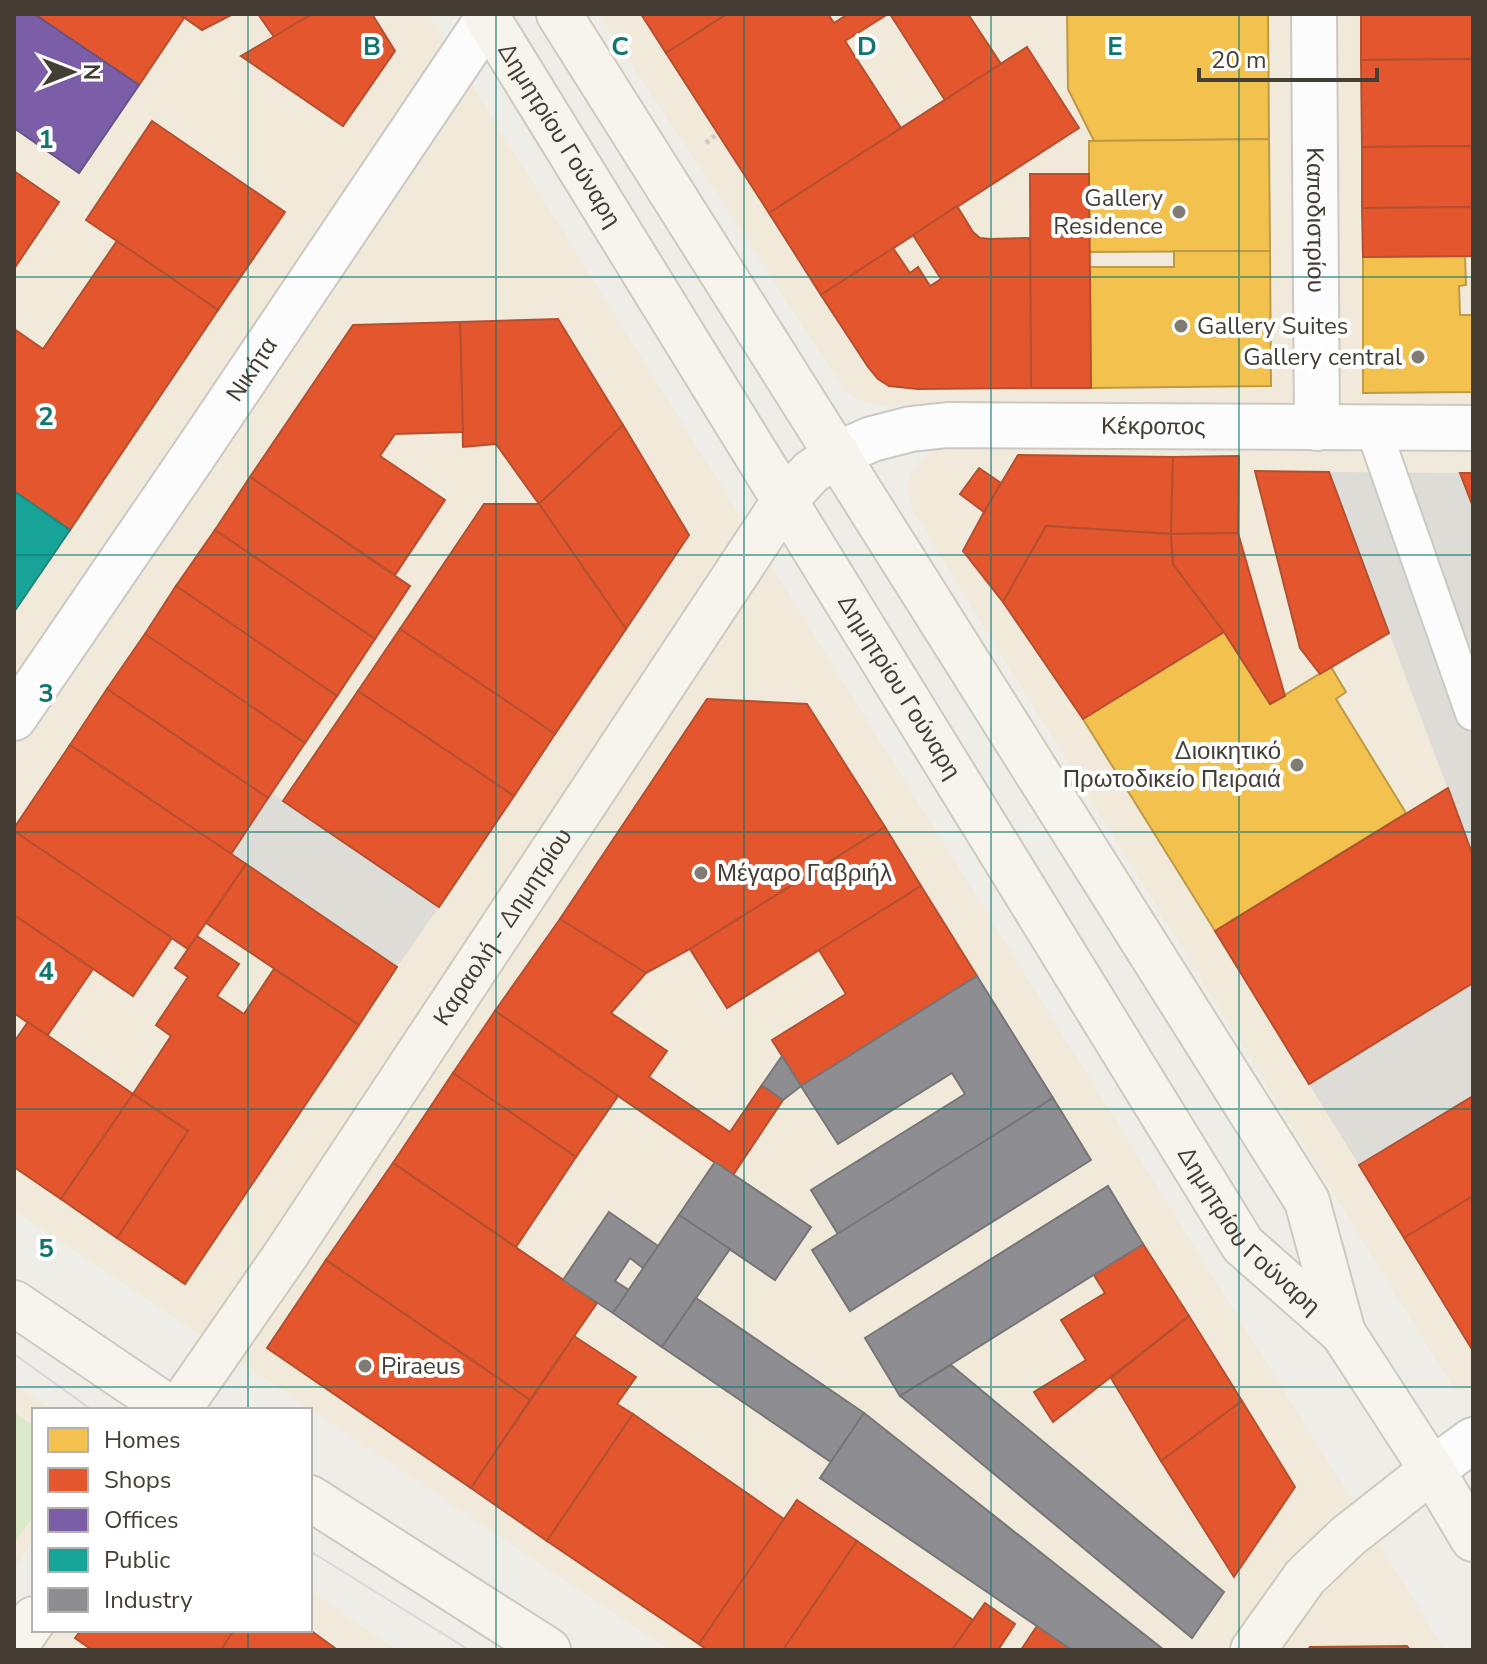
<svg xmlns="http://www.w3.org/2000/svg" width="1487" height="1664" viewBox="0 0 1487 1664" font-family="'Nunito Sans',sans-serif">
<style>
.commercial{fill:#f1e9da}
.green{fill:#dae9c7}
.parking{fill:#dddcd7}
.homes{fill:#f2c14e;stroke:#be9a46;stroke-width:2}
.shops{fill:#e4572e;stroke:#b45030;stroke-width:2}
.offices{fill:#7b5ea7;stroke:#6a5484;stroke-width:2}
.public{fill:#17a398;stroke:#24857a;stroke-width:2}
.industry{fill:#8d8d92;stroke:#777576;stroke-width:2}
.lines{fill:none;stroke-linecap:round;stroke-linejoin:round}
.lane-casing{stroke:#cbc9c3;stroke-width:38}
.street-casing{stroke:#cbc9c3;stroke-width:48}
.secondary-casing{stroke:#cecabe;stroke-width:48}
.path{stroke:#cdcbc6;stroke-width:5;stroke-dasharray:4 4;stroke-linecap:butt}
.lane{stroke:#fcfcfc;stroke-width:34}
.street{stroke:#fcfcfc;stroke-width:44}
.secondary{stroke:#f6f4ed;stroke-width:44}
.tram{stroke:#d8d8d7;stroke-width:2}
.grid{fill:none;stroke:#0f766e;stroke-width:2;stroke-opacity:0.55}
.poi-dot{fill:#807b73;stroke:#fff;stroke-width:3}
.labels{text-anchor:middle;dominant-baseline:central;stroke-width:8;stroke-linejoin:round;paint-order:stroke}
.street-label{font-size:24px;fill:#443e34;stroke:#fff}
.poi-label{font-size:24px;fill:#443e34;stroke:#fff;text-anchor:end}
.grid-label{font-size:26px;text-anchor:middle;font-weight:bold;fill:#0f766e;stroke:#fff;stroke-width:8;stroke-linejoin:round;paint-order:stroke}
</style>
<rect width="100%" height="100%" fill="#eeede8"/>
<g class="commercial">
<path d="M14 14H428L1445 1650H669L14 1210Z"/>
<path d="M599 14H1473V408L888 406 863 402 846 392Z"/>
<path d="M951 443 1473 449V1388L1456 1391 1435 1358 914 513 908 494 909 476 919 461 935 449Z"/>
<path d="M14 1384 52 1410H34V1538L14 1568Z"/>
<path d="M310 1591 397 1650H34L48 1630H310Z"/>
</g>
<path class="green" d="M14 1413 34 1426V1515L14 1544Z"/>
<g class="parking">
<path d="M1329 472 1460 473 1473 507V856Z"/>
<path d="M272 793 439 907 397 967 231 854Z"/>
<path d="M1473 983V1096L1359 1165 1309 1084Z"/>
</g>
<g class="homes">
<path d="M1067 14H1268L1269 139 1094 141 1068 89Z"/>
<path d="M1269 139 1270 251 1089 252V141Z"/>
<path d="M1174 251H1270L1271 386 1091 388 1090 267H1174Z"/>
<path d="M1465 256 1466 285 1459 286 1460 315H1473V392L1363 393V257Z"/>
<path d="M1224 632 1270 704 1331 667 1346 692 1336 699 1406 813 1215 931 1083 719Z"/>
</g>
<g class="shops">
<path d="M34 14H179L184 18 139 85Z"/>
<path d="M179 14H233L202 30Z"/>
<path d="M258 14H312L274 37Z"/>
<path d="M312 14H372L395 51 343 126 241 56Z"/>
<path d="M641 14H727L666 53Z"/>
<path d="M727 14H828L834 23 848 14H888L845 41 901 128 769 213 666 53Z"/>
<path d="M890 14H968L1001 64 945 100Z"/>
<path d="M1361 14H1473V59L1361 60Z"/>
<path d="M1027 47 1079 128 821 295 769 213Z"/>
<path d="M1473 59V146L1362 147 1361 60Z"/>
<path d="M152 121 285 212 218 310 86 220Z"/>
<path d="M1473 146V207L1362 208V147Z"/>
<path d="M14 171 59 202 14 269Z"/>
<path d="M1030 174H1089L1091 388H1031Z"/>
<path d="M957 206 973 232 980 238 990 239 1030 238 1031 388 918 389 889 386 878 379 868 367 821 295 893 248 910 273 918 267 930 286 941 279 913 235Z"/>
<path d="M1473 207V256L1363 257 1362 208Z"/>
<path d="M117 241 218 310 70 530 14 491V329L43 349Z"/>
<path d="M558 319 623 425 539 504 496 444 463 447 460 322Z"/>
<path d="M460 322 463 432 395 434 380 456 445 500 395 575 250 477 353 325Z"/>
<path d="M623 425 689 535 626 629 539 504Z"/>
<path d="M1018 455 1173 457 1171 534 1046 526 1003 602 963 551 984 512Z"/>
<path d="M1239 456 1238 533 1171 534 1173 457Z"/>
<path d="M979 468 1001 483 984 512 960 494Z"/>
<path d="M1255 471 1329 472 1389 633 1320 674 1300 648Z"/>
<path d="M1460 473H1473V507Z"/>
<path d="M250 477 410 586 375 639 215 530Z"/>
<path d="M484 504H539L626 629 555 734 400 629Z"/>
<path d="M1046 526 1171 534 1173 564 1224 632 1083 719 1003 602Z"/>
<path d="M215 530 375 639 337 696 176 586Z"/>
<path d="M1238 533 1285 696 1270 704 1224 632 1173 564 1171 534Z"/>
<path d="M176 586 337 696 305 743 145 634Z"/>
<path d="M400 629 555 734 514 796 358 691Z"/>
<path d="M145 634 305 743 268 798 107 689Z"/>
<path d="M107 689 268 798 231 854 70 745Z"/>
<path d="M358 691 514 796 439 907 283 801Z"/>
<path d="M707 699 807 704 885 827 690 949 646 973 560 919Z"/>
<path d="M70 745 246 864 188 949 14 831V828Z"/>
<path d="M1448 788 1473 856V983L1309 1084 1215 931Z"/>
<path d="M885 827 921 886 727 1008 690 949Z"/>
<path d="M14 831 172 938 133 996 14 915Z"/>
<path d="M246 864 397 967 359 1025 206 923Z"/>
<path d="M921 886 977 976 801 1086 772 1040 846 994 819 950Z"/>
<path d="M14 915 93 969 47 1036 14 1013Z"/>
<path d="M560 919 646 973 611 1013 667 1051 649 1077 730 1132 762 1085 783 1100 733 1175 495 1011Z"/>
<path d="M197 936 239 964 217 996 244 1014 274 969 359 1025 185 1284 117 1238 188 1131 133 1094 171 1036 156 1025 188 977 175 968Z"/>
<path d="M495 1011 618 1096 576 1157 453 1073Z"/>
<path d="M28 1022 133 1094 61 1199 14 1167V1042Z"/>
<path d="M453 1073 576 1157 516 1247 393 1163Z"/>
<path d="M133 1094 188 1131 117 1238 61 1199Z"/>
<path d="M1473 1096V1196L1404 1238 1359 1165Z"/>
<path d="M393 1163 597 1303 530 1400 326 1260Z"/>
<path d="M1473 1196V1351L1404 1238Z"/>
<path d="M1143 1244 1189 1316 1053 1422 1034 1392 1086 1360 1061 1320 1105 1293 1094 1275Z"/>
<path d="M326 1260 530 1400 471 1488 267 1348Z"/>
<path d="M1189 1316 1242 1401 1161 1461 1111 1378Z"/>
<path d="M574 1336 636 1377 617 1404 633 1414 547 1541 471 1488Z"/>
<path d="M1242 1401 1295 1487 1234 1577 1161 1461Z"/>
<path d="M633 1414 784 1519 699 1644 547 1541Z"/>
<path d="M797 1500 857 1541 783 1650H707L699 1644Z"/>
<path d="M857 1541 973 1620 952 1650H783Z"/>
<path d="M985 1603 1015 1624 998 1650H952Z"/>
<path d="M1037 1626 1072 1650H1021Z"/>
<path d="M81 1630H234L221 1650H92L75 1638Z"/>
<path d="M234 1630H310L335 1648 333 1650H221Z"/>
<path d="M1407 1646 1410 1650H1308L1310 1647Z"/>
</g>
<path class="offices" d="M14 14H34L139 85 79 173 14 128Z"/>
<path class="public" d="M14 491 70 530 14 612Z"/>
<g class="industry">
<path d="M977 976 1053 1098 838 1234 811 1190 965 1094 952 1073 838 1144 801 1086Z"/>
<path d="M782 1056 801 1086 783 1100 762 1085Z"/>
<path d="M1053 1098 1091 1160 850 1311 812 1250Z"/>
<path d="M715 1162 811 1227 775 1280 679 1215Z"/>
<path d="M1108 1186 1143 1244 900 1396 865 1338Z"/>
<path d="M609 1212 658 1246 643 1268 630 1258 615 1281 629 1290 613 1313 563 1280Z"/>
<path d="M679 1215 730 1249 662 1347 613 1313Z"/>
<path d="M696 1298 864 1413 831 1462 662 1347Z"/>
<path d="M951 1365 1224 1592 1192 1638 900 1396Z"/>
<path d="M864 1413 1164 1650H1072L820 1478Z"/>
</g>
<g class="lines">
<g class="lane-casing">
<path id="lane" d="M1373 428 1473 713"/>
</g>
<g class="street-casing">
<g id="street">
<path id="s1" d="M1314 14 1317 428"/>
<path id="s2" d="M838 454 872 439 911 429 948 425 1473 428"/>
<path id="s3" d="M14 718 196 452 488 18"/>
<path d="M1432 1470 1473 1440"/>
</g>
</g>
<g class="secondary-casing">
<g id="secondary">
<path id="s4" d="M485 14 1243 1245 1343 1333 1432 1470 1473 1539"/>
<path d="M559 14 1307 1201 1343 1333"/>
<path d="M14 1303 172 1410"/>
<path id="s5" d="M178 1410 287 1253 785 500 811 472 838 454"/>
<path d="M310 1498 548 1650"/>
<path d="M14 1648 34 1619"/>
<path d="M1253 1650 1305 1577 1348 1536 1432 1470"/>
</g>
</g>
<path class="path" d="M706 143 718 133"/>
<use href="#lane" class="lane"/>
<use href="#street" class="street"/>
<use href="#secondary" class="secondary"/>
<g class="tram">
<path d="M14 1354 92 1410"/>
<path d="M310 1551 469 1650"/>
</g>
</g>
<path class="grid" d="M248 14V1410M496 14V1650M744 14V1650M991 14V1650M1239 14V1650M14 277H1473M14 555H1473M14 832H1473M14 1109H1473M14 1387H1473M248 1630V1650"/>
<g class="poi-dot">
<circle cx="1179" cy="212" r="8"/>
<circle cx="1181" cy="326" r="8"/>
<circle cx="1418" cy="357" r="8"/>
<circle cx="1297" cy="765" r="8"/>
<circle cx="701" cy="873" r="8"/>
<circle cx="365" cy="1366" r="8"/>
</g>
<g class="labels">
<g class="street-label">
<text stroke="none"><textPath href="#s4" startOffset="142">Δημητρίου Γούναρη</textPath></text>
<text stroke="none"><textPath href="#s1" startOffset="206">Καποδιστρίου</textPath></text>
<text stroke="none"><textPath href="#s3" startOffset="422">Νικήτα</textPath></text>
<text stroke="none"><textPath href="#s2" startOffset="320">Κέκροπος</textPath></text>
<text stroke="none"><textPath href="#s4" startOffset="790">Δημητρίου Γούναρη</textPath></text>
<text stroke="none"><textPath href="#s5" startOffset="582">Καραολή - Δημητρίου</textPath></text>
<text stroke="none"><textPath href="#s4" startOffset="1438">Δημητρίου Γούναρη</textPath></text>
</g>
<g class="poi-label">
<text x="1163" y="198">Gallery<tspan x="1163" dy="28">Residence</tspan></text>
<text x="1197" y="326" text-anchor="start">Gallery Suites</text>
<text x="1402" y="357">Gallery central</text>
<text x="1281" y="751">Διοικητικό<tspan x="1281" dy="28">Πρωτοδικείο Πειραιά</tspan></text>
<text x="717" y="873" text-anchor="start">Μέγαρο Γαβριήλ</text>
<text x="381" y="1366" text-anchor="start">Piraeus</text>
</g>
</g>
<g class="grid-label">
<text x="372" y="55">B</text>
<text x="620" y="55">C</text>
<text x="867" y="55">D</text>
<text x="1115" y="55">E</text>
<text x="46" y="148">1</text>
<text x="46" y="425">2</text>
<text x="46" y="702">3</text>
<text x="46" y="980">4</text>
<text x="46" y="1257">5</text>
</g>
<rect width="1487" height="1664" fill="none" stroke="#443e34" stroke-width="32"/>
<rect x="32" y="1408" width="280" height="224" fill="#ffffff" stroke="#b4b2ae" stroke-width="2"/>
<rect x="48" y="1428" width="40" height="24" fill="#f2c14e" stroke="#b4b2ae" stroke-width="2"/>
<text x="104" y="1448" font-size="24" fill="#443e34">Homes</text>
<rect x="48" y="1468" width="40" height="24" fill="#e4572e" stroke="#b4b2ae" stroke-width="2"/>
<text x="104" y="1488" font-size="24" fill="#443e34">Shops</text>
<rect x="48" y="1508" width="40" height="24" fill="#7b5ea7" stroke="#b4b2ae" stroke-width="2"/>
<text x="104" y="1528" font-size="24" fill="#443e34">Offices</text>
<rect x="48" y="1548" width="40" height="24" fill="#17a398" stroke="#b4b2ae" stroke-width="2"/>
<text x="104" y="1568" font-size="24" fill="#443e34">Public</text>
<rect x="48" y="1588" width="40" height="24" fill="#8d8d92" stroke="#b4b2ae" stroke-width="2"/>
<text x="104" y="1608" font-size="24" fill="#443e34">Industry</text>
<g transform="translate(72 72) rotate(90)" stroke="#ffffff" stroke-width="6" paint-order="stroke">
<path d="M0-6L14 30L0 20L-14 30Z" fill="#443e34"/>
<text y="-12" font-size="22" font-weight="bold" text-anchor="middle" fill="#443e34">N</text>
</g>
<path d="M1199 68v12h178v-12" fill="none" stroke="#443e34" stroke-width="4"/>
<text x="1211" y="68" font-size="24" fill="#443e34" stroke="#ffffff" stroke-width="6" paint-order="stroke">20 m</text>
</svg>
